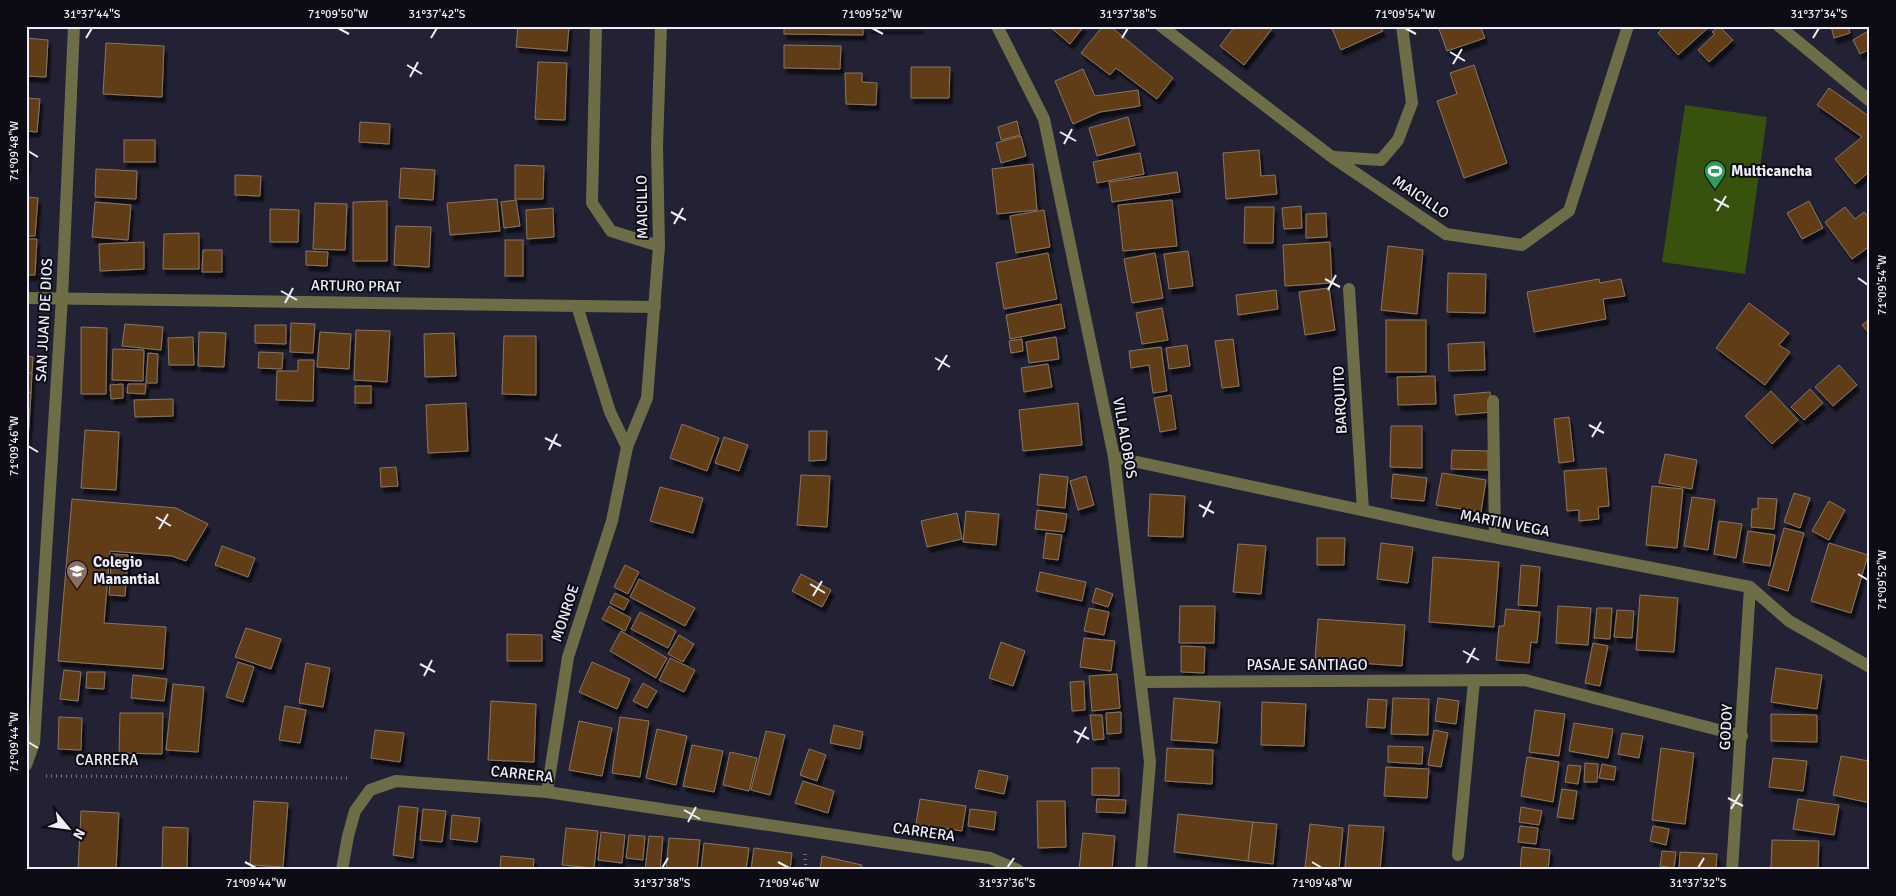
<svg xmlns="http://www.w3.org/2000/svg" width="1896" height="896" viewBox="0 0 1896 896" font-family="Signika,sans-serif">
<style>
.green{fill:#36520c}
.building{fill:#613c13;stroke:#887665;filter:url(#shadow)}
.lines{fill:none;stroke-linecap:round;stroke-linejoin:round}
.path{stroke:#7c7c8c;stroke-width:3;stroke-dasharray:1 4;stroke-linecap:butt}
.minor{stroke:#6d6e47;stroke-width:12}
.ticks{fill:none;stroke:#eeeefb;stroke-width:2}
.labels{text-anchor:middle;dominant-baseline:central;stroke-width:4;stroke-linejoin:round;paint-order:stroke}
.poi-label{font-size:15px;font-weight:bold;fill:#eeeefb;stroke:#0d0c15;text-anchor:start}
.street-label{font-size:15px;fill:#eeeefb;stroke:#0d0c15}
.neatline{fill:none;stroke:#eeeefb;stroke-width:2}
.ticks-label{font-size:12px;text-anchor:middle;fill:#eeeefb}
</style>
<defs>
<filter id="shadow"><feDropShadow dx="3" dy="5.5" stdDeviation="1" flood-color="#0009"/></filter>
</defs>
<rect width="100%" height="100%" fill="#222234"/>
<path class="green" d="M1685 105 1767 117 1745 274 1662 262Z"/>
<g class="building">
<path d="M518 26H569L567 51 516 47Z"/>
<path d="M784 26H863V35L784 34Z"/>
<rect x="867" y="26" width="53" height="2"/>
<path d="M1049 26H1084L1070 44Z"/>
<path d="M1103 26H1110L1173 78 1157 99 1116 68 1110 75 1081 53Z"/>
<path d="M1235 26H1268L1272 29 1244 65 1220 46Z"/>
<path d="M1331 26H1380L1383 31 1341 50Z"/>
<path d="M1438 26H1480L1485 38 1447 51Z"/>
<path d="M1659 26H1710L1678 55 1658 33 1662 29Z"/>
<path d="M1719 26 1733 40 1709 62 1698 50 1715 34 1712 32Z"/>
<path d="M1831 26H1848L1850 33 1834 38Z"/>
<path d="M1870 30V49L1860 54 1853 40Z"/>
<path d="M26 38 48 40 46 77 26 76Z"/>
<path d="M106 43 164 46 162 97 103 94Z"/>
<path d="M784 45 841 46 840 69 784 68Z"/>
<path d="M538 62 567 63 565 120 535 119Z"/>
<path d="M1474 65 1507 163 1464 178 1437 101 1457 94 1450 73Z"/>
<path d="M911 67H950L949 98H911Z"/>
<path d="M1083 69 1095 96 1138 90 1140 106 1100 112 1073 124 1055 81Z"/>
<path d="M845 73H862V82L877 83 876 105 846 104Z"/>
<path d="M1829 88 1870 117V171L1855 184 1835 159 1862 137 1817 105Z"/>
<path d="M26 98 40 99 37 132 26 131Z"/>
<path d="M1128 117 1135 145 1097 156 1089 128Z"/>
<path d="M1017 121 1020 135 1001 140 998 127Z"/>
<path d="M360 122 390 124 389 144 359 142Z"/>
<path d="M1021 136 1026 156 1001 163 996 143Z"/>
<rect x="124" y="140" width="31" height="22"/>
<path d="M26 148H28L27 169H26Z"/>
<path d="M1259 150 1261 176 1275 175 1277 194 1226 199 1223 153Z"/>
<path d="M1140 153 1144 174 1097 183 1093 162Z"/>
<path d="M1033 164 1037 210 997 214 992 169Z"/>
<path d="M515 165 544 166 543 199H515Z"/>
<path d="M401 168 435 170 433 200 399 198Z"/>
<path d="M96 169 137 171 136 199 95 197Z"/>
<path d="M1177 172 1180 192 1112 202 1109 182Z"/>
<path d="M235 175 261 176 260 196 235 195Z"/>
<path d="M26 197 38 198 35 236H26Z"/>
<path d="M497 199 500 231 450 235 447 203Z"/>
<path d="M516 200 520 226 504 228 501 202Z"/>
<path d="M1172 200 1177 246 1123 251 1118 205Z"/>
<path d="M387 201V261H353V202Z"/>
<path d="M1809 201 1823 228 1802 239 1787 213Z"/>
<path d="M95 202 131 205 128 240 92 237Z"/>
<path d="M315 203 347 204 345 250 313 249Z"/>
<path d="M1301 206 1302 228 1284 229 1282 208Z"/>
<path d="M1245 207H1274L1273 243H1244Z"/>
<path d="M1845 207 1855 219 1864 212 1870 218V246L1852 259 1825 222Z"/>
<path d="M553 208 554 237 527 239 526 210Z"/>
<path d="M270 209 299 210 298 242H270Z"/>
<path d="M1044 210 1050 247 1016 253 1010 216Z"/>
<path d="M1326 213 1327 237 1306 238V214Z"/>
<path d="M396 226 431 227 429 267 394 265Z"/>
<path d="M199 233V269H163L164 234Z"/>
<path d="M26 239H37L35 275H26Z"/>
<rect x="505" y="240" width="18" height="36"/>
<path d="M144 242V269L100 271 99 244Z"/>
<path d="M1330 242 1332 283 1285 286 1283 245Z"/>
<path d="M1388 246 1423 250 1417 314 1381 310Z"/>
<path d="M203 250H222V272H202Z"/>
<path d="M306 251 328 252 327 266 306 265Z"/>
<path d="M1188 251 1193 286 1169 289 1164 254Z"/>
<path d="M1048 253 1057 299 1004 309 996 263Z"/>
<path d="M1155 253 1163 298 1132 303 1124 259Z"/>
<path d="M1448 273 1486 274 1485 313 1447 312Z"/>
<path d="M1599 279 1600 283 1621 279 1625 296 1603 299 1606 319 1534 332 1527 292Z"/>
<path d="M1329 288 1335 330 1305 335 1299 292Z"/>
<path d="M1276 290 1278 309 1238 315 1236 295Z"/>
<path d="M1749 303 1789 333 1779 345 1790 352 1765 385 1716 348Z"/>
<path d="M1061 304 1065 328 1010 339 1006 315Z"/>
<path d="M1162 308 1168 340 1142 344 1136 313Z"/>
<path d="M1870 319V334L1862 325Z"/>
<rect x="1386" y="320" width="40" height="52"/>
<path d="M291 323 315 324 313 353 290 352Z"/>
<path d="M125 324 163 327 161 350 122 346Z"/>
<path d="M255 325H286V344L255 343Z"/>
<path d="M81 327 107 328 106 394H81Z"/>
<path d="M356 330 390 331 387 382 354 380Z"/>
<path d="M199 332 226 333 224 367 198 366Z"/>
<path d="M320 332 351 334 349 369 317 367Z"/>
<path d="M454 333 456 376 425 377 424 334Z"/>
<path d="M504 336H536V395L502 394Z"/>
<path d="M193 337 194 365H169L168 338Z"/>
<path d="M1056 337 1059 359 1029 363 1026 342Z"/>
<path d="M1022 339 1023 351 1011 353 1009 341Z"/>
<path d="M1233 339 1239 386 1222 388 1215 341Z"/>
<path d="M1484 342 1485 370 1449 371 1448 344Z"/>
<path d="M1187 345 1190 366 1169 369 1166 348Z"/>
<path d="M1161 347 1167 391 1153 393 1149 365 1131 368 1129 351Z"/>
<path d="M113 349 144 350 143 381 112 380Z"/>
<path d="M259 352 283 353 282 369 258 368Z"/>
<path d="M148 353 158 354 157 383H146Z"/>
<path d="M26 356 33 357 32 373H26Z"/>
<path d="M298 360H314L313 401 276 400 277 371H298Z"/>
<path d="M1048 364 1052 387 1024 392 1021 368Z"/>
<path d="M1839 365 1857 385 1833 406 1815 387Z"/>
<path d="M26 373H32L31 393 26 392Z"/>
<path d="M1435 376 1436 404 1398 405 1397 377Z"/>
<path d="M123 384V398L111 399 110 385Z"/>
<path d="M128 384H146L145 394 127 393Z"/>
<rect x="355" y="386" width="16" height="17"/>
<path d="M1810 389 1823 403 1804 420 1791 407Z"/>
<path d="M1771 391 1798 420 1772 444 1745 416Z"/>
<path d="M26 392 31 393 30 410 26 409Z"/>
<path d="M1490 392 1492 412 1456 415 1454 395Z"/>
<path d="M1171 395 1176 429 1160 432 1154 398Z"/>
<path d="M173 399V416L135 417 134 400Z"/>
<path d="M466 403 468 451 428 453 426 405Z"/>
<path d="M1078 403 1082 445 1023 451 1019 410Z"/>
<path d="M26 409 30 410 29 427 26 426Z"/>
<path d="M1569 417 1574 461 1559 463 1554 419Z"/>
<path d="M682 424 719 438 707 471 670 458Z"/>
<path d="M26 426 29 427 27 444H26Z"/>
<path d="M1391 426H1422V468L1390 467Z"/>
<path d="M85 430 119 432 116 490 81 488Z"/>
<path d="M809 431H827L826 460 809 461Z"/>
<path d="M724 437 748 445 739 471 715 463Z"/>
<path d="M1452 450 1488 451V470L1451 469Z"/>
<path d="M1665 454 1697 460 1692 489 1659 483Z"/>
<path d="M396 467 398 486 381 487 380 468Z"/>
<path d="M1606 468 1609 506 1598 507 1599 519 1579 521V510L1567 511 1564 471Z"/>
<path d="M1442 473 1486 480 1481 512 1436 505Z"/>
<path d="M1040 474 1068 477 1065 508 1037 505Z"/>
<path d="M1393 474 1427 478 1424 501 1391 498Z"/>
<path d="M801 475 830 476 827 527 797 525Z"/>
<path d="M1086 476 1094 505 1078 510 1070 481Z"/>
<path d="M1652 486 1683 489 1677 548 1646 545Z"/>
<path d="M660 487 703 498 693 533 650 521Z"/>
<path d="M1794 493 1810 498 1800 528 1784 522Z"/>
<path d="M1150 494 1185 496 1183 537 1148 536Z"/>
<path d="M1692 497 1715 500 1708 550 1684 546Z"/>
<path d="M1758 498 1777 499 1774 529 1751 527 1752 509H1758Z"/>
<path d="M72 499 176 508 208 524 186 561 172 556 110 551 104 623 166 627 163 669 58 661Z"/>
<path d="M1829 501 1845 510 1829 540 1812 531Z"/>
<path d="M1037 510 1067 514 1064 532 1035 529Z"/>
<path d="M966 511 999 514 996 545 963 542Z"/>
<path d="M957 513 962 539 927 547 921 521Z"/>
<path d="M1719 521 1742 524 1736 558 1714 554Z"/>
<path d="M1784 528 1804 533 1788 591 1768 585Z"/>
<path d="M1748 531 1775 535 1770 566 1743 562Z"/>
<path d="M1046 533 1062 535 1058 560 1043 558Z"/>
<path d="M1317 538H1345L1344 565H1317Z"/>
<path d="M1381 543 1413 547 1408 583 1377 579Z"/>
<path d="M1829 543 1868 555 1851 613 1811 601Z"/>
<path d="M1238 544 1266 546 1261 594 1233 592Z"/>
<path d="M222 546 255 558 248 577 215 565Z"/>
<path d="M112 554 128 555 125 596 109 595Z"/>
<path d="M1433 557 1499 562 1494 627 1429 622Z"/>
<path d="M625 565 639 572 628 594 614 587Z"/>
<path d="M1521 565 1540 567 1537 606 1518 605Z"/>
<path d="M1040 572 1086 582 1082 601 1036 591Z"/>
<path d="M801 574 831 590 822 607 792 591Z"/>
<path d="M639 579 695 608 685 626 630 597Z"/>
<path d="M1096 588 1113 594 1108 607 1092 602Z"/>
<path d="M615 593 629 600 624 610 610 603Z"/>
<path d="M1640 595 1678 598 1674 652 1636 650Z"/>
<path d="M609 606 631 618 625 631 602 619Z"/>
<path d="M1180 606H1215L1214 643H1179Z"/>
<path d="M1558 606 1591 608 1588 645 1556 643Z"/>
<path d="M1089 608 1109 612 1104 635 1084 631Z"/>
<path d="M1597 608H1612L1610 639 1594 638Z"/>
<path d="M1506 609 1540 612 1537 643 1531 642 1529 663 1496 660 1499 626H1504Z"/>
<path d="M1617 610 1634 611 1632 638 1614 637Z"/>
<path d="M640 612 676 631 668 648 631 629Z"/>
<path d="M1318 619 1405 625 1402 666 1315 660Z"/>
<path d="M246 628 281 639 271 669 235 657Z"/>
<path d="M621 631 667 658 656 678 610 651Z"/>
<path d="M507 634 542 635V661H507Z"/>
<path d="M679 635 694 644 683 662 668 654Z"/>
<path d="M1084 638 1115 641 1111 671 1080 667Z"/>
<path d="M1001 642 1025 651 1013 686 989 678Z"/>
<path d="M1593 643 1608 646 1600 686 1585 683Z"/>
<path d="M1181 646 1205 647 1204 673 1181 672Z"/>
<path d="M670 658 695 670 684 692 659 680Z"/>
<path d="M238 662 254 667 243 702 226 697Z"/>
<path d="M592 662 630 679 617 709 579 692Z"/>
<path d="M306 663 330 668 323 707 299 703Z"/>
<path d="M1776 668 1822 675 1817 709 1771 702Z"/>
<path d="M64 670 81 672 78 701 60 699Z"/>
<path d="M87 672H105L104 689 86 688Z"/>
<path d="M1117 674 1120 708 1092 711 1089 676Z"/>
<path d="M133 675 167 679 164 701 131 698Z"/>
<path d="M1084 681 1085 710 1072 711 1070 682Z"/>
<path d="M643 683 657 691 647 708 633 701Z"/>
<path d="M173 684 204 687 198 752 166 750Z"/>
<path d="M1174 698 1220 702 1217 743 1171 740Z"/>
<path d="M1393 698 1429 699 1428 735 1391 734Z"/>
<path d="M1438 698 1459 701 1456 724 1435 721Z"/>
<path d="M1368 699 1387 700 1385 728 1366 727Z"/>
<path d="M491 701 536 704 534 762 488 760Z"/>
<path d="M1262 702 1306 704 1304 746 1261 745Z"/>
<path d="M285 706 306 710 300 743 279 740Z"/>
<path d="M1535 710 1565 714 1559 756 1529 752Z"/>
<path d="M1121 712V733L1107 734 1106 713Z"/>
<path d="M120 713H163L162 754 119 753Z"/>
<path d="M1771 714 1817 715V742L1771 741Z"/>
<path d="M1090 715H1102L1104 739 1093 740Z"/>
<path d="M59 717 82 718 81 750 58 749Z"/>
<path d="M620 717 649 721 640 777 612 773Z"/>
<path d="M579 721 612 728 602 776 569 770Z"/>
<path d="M1574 723 1613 729 1608 758 1569 751Z"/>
<path d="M834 725 863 732 860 749 830 743Z"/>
<path d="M657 729 687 736 676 785 646 778Z"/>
<path d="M375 730 404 733 400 762 371 758Z"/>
<path d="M1434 730 1448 733 1441 767 1428 765Z"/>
<path d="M766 731 785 735 770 795 751 790Z"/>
<path d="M1622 733 1643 736 1639 758 1618 754Z"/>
<path d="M692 745 723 751 714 792 683 786Z"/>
<path d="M1388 746 1423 747 1422 764 1388 762Z"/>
<path d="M1167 748 1213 750 1212 784 1165 781Z"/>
<path d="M1661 748 1694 753 1685 824 1652 820Z"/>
<path d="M809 749 826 755 817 781 800 775Z"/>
<path d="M730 752 757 758 749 791 723 785Z"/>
<path d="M1841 756 1869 761 1870 756V803L1833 795Z"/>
<path d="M1527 757 1559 762 1553 802 1521 796Z"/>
<path d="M1773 758 1807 761 1803 791 1769 787Z"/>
<path d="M1585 763 1598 764 1597 782H1584Z"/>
<path d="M1602 764 1616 767 1614 780 1599 778Z"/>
<path d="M1568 765 1581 766 1578 784 1565 782Z"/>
<path d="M1386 767 1429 769 1427 798 1384 796Z"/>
<path d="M1092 768H1119V796L1092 795Z"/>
<path d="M979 770 1008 776 1004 794 975 788Z"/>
<path d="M803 781 834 791 828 813 795 803Z"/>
<path d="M1562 789 1577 791 1573 819 1557 817Z"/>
<path d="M920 799 966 806 962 831 916 824Z"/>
<path d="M1097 799 1126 800 1125 813 1096 812Z"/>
<path d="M1798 799 1839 805 1834 835 1793 829Z"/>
<path d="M254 801 288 803 283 867 250 865Z"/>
<path d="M1037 801H1065L1066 847 1038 848Z"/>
<path d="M399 806 418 808 413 858 393 855Z"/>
<path d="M1521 807 1542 811 1539 825 1519 822Z"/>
<path d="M423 809 446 811 442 842 420 840Z"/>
<path d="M970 809 996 812 994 830 968 826Z"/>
<path d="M81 811 119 813 116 870H78Z"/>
<path d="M1178 814 1253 822 1248 861 1174 852Z"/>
<path d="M452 815 480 818 477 842 450 839Z"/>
<path d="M1253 822 1277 824 1273 864 1248 861Z"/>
<path d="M1310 824 1343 828 1339 870 1305 867Z"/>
<path d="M1349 825 1384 827 1380 870 1345 868Z"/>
<path d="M1520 826 1538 828 1536 844 1518 842Z"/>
<path d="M1653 826 1669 829 1666 845 1650 841Z"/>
<path d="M163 827 188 828 187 870H162Z"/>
<path d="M566 828 598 831 594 868 562 865Z"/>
<path d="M601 832 625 835 622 863 598 860Z"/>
<path d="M1083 833 1115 836 1112 870H1079Z"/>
<path d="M629 835 645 836 643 860 626 858Z"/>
<path d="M649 836 663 837 660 870H645Z"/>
<path d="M669 838 700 840 697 870H666Z"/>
<path d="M1772 840 1819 841 1818 869 1771 868Z"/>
<path d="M704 843 749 848 746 870 701 869Z"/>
<path d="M1522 847 1550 850 1548 870H1520Z"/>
<path d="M754 848 792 853 790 870H751Z"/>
<path d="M1662 851 1676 852 1674 868 1660 866Z"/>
<path d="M1680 852 1717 854 1716 870H1679Z"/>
<path d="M501 856 534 859 533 870H500Z"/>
<path d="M822 856 862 865 861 870H820Z"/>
<path d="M251 868 280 870H251Z"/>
<path d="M1218 868 1244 870H1218Z"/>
</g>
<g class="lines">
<g class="path">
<path d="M46 776 350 778"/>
<path d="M805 854 806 870"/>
</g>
<g class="minor">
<path d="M596 26 592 203 611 231 659 246"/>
<path d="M997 26 1044 119 1114 457 1150 762 1141 870"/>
<path d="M1161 26 1332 157 1446 234 1522 245 1569 211 1628 26"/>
<path d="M1779 26 1870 101"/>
<path d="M1334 157 1381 160 1398 140 1412 103 1402 26"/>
<path d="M1349 289 1363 510"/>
<path d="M26 298 655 307"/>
<path d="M577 306 610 412 627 447"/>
<path d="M1493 401 1495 537"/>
<path d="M1114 457 1436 526 1750 587 1789 621 1870 667"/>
<path d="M1141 682 1525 680 1742 736"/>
<path d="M26 765 34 743 62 298 74 26"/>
<path d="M547 792 568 657 612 521 627 447 647 398 659 246 657 146 661 26"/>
<path d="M1458 855 1474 681"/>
<path d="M342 870 348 836 355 811 370 790 396 781 547 792 990 858 1018 870"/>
<path d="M1732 870 1750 587"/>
</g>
</g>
<path class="ticks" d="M338 28 349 34M872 28 883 34M1405 28 1416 34M86 38 92 28M431 38 437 28M1122 38 1128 28M1813 38 1819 28M1450 52 1465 61M1453 64 1462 49M407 65 422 74M410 77 418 62M1060 132 1076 141M1064 144 1072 129M28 151 38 157M1714 199 1729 207M1717 211 1726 196M671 212 686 220M674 224 683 208M1858 278 1868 285M1325 279 1340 287M1328 290 1336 275M281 291 297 300M285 303 293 288M935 358 950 367M938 370 947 355M1589 425 1604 433M1592 437 1601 422M545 438 561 446M28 446 38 452M549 450 557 434M1199 505 1214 513M156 517 171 526M1203 517 1211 501M159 529 168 514M1858 574 1868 580M810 584 825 593M813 596 822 581M1463 651 1479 660M1467 663 1475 648M420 664 435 672M424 676 432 660M1074 731 1089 739M28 742 38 748M1077 743 1086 727M1728 798 1743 806M1731 809 1740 794M684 810 700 819M688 822 696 807M245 862 256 868M778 862 789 868M1312 862 1322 868M662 868 668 858M1007 868 1014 858M1698 868 1704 858"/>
<defs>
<g id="stadium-pin" transform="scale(1.125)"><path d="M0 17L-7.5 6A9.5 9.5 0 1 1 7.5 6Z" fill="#2e9e5b" stroke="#0d0c15"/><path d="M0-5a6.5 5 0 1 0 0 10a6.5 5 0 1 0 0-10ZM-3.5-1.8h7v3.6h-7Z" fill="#fff"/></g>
<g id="school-pin" transform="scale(1.125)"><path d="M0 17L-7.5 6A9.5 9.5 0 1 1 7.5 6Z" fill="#8d6e63" stroke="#0d0c15"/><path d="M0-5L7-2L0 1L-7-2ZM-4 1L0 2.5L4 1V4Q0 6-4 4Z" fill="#fff"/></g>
</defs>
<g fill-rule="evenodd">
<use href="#stadium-pin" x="1715" y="171"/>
<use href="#school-pin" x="77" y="571"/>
</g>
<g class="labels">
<g class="poi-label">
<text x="1731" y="171">Multicancha</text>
<text x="93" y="562">Colegio<tspan x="93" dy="17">Manantial</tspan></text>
</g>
<g class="street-label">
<text transform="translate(1421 197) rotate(34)">MAICILLO</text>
<text transform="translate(642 207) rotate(-91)">MAICILLO</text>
<text transform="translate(356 286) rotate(1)">ARTURO PRAT</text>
<text transform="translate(44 320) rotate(-87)">SAN JUAN DE DIOS</text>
<text transform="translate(1340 400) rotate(-93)">BARQUITO</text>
<text transform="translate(1125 438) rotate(80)">VILLALOBOS</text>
<text transform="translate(1505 523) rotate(11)">MARTIN VEGA</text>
<text transform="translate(565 613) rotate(-72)">MONROE</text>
<text x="1307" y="665">PASAJE SANTIAGO</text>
<text transform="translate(1726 727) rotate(-87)">GODOY</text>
<text x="107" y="760">CARRERA</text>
<text transform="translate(522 774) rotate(6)">CARRERA</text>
<text transform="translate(924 832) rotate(8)">CARRERA</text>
</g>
</g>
<rect width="1896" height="896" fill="none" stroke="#0d0c15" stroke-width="55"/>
<g transform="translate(68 828) rotate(119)" stroke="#0d0c15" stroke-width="4" paint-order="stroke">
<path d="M0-4L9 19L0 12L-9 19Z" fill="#eeeefb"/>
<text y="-8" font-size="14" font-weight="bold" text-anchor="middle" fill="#eeeefb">N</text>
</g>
<rect x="28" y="28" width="1840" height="840" class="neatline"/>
<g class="ticks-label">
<text x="92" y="18">31°37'44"S</text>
<text x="338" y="18">71°09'50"W</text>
<text x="437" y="18">31°37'42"S</text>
<text x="872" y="18">71°09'52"W</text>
<text x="1128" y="18">31°37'38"S</text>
<text x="1405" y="18">71°09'54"W</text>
<text x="1819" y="18">31°37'34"S</text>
<text transform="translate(14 151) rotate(-90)" y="4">71°09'48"W</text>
<text transform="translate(1882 285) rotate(-90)" y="4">71°09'54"W</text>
<text transform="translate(14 446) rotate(-90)" y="4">71°09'46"W</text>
<text transform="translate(1882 580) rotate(-90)" y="4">71°09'52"W</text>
<text transform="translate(14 742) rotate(-90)" y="4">71°09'44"W</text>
<text x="256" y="887">71°09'44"W</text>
<text x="662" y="887">31°37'38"S</text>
<text x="789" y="887">71°09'46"W</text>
<text x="1007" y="887">31°37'36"S</text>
<text x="1322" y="887">71°09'48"W</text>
<text x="1698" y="887">31°37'32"S</text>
</g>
</svg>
